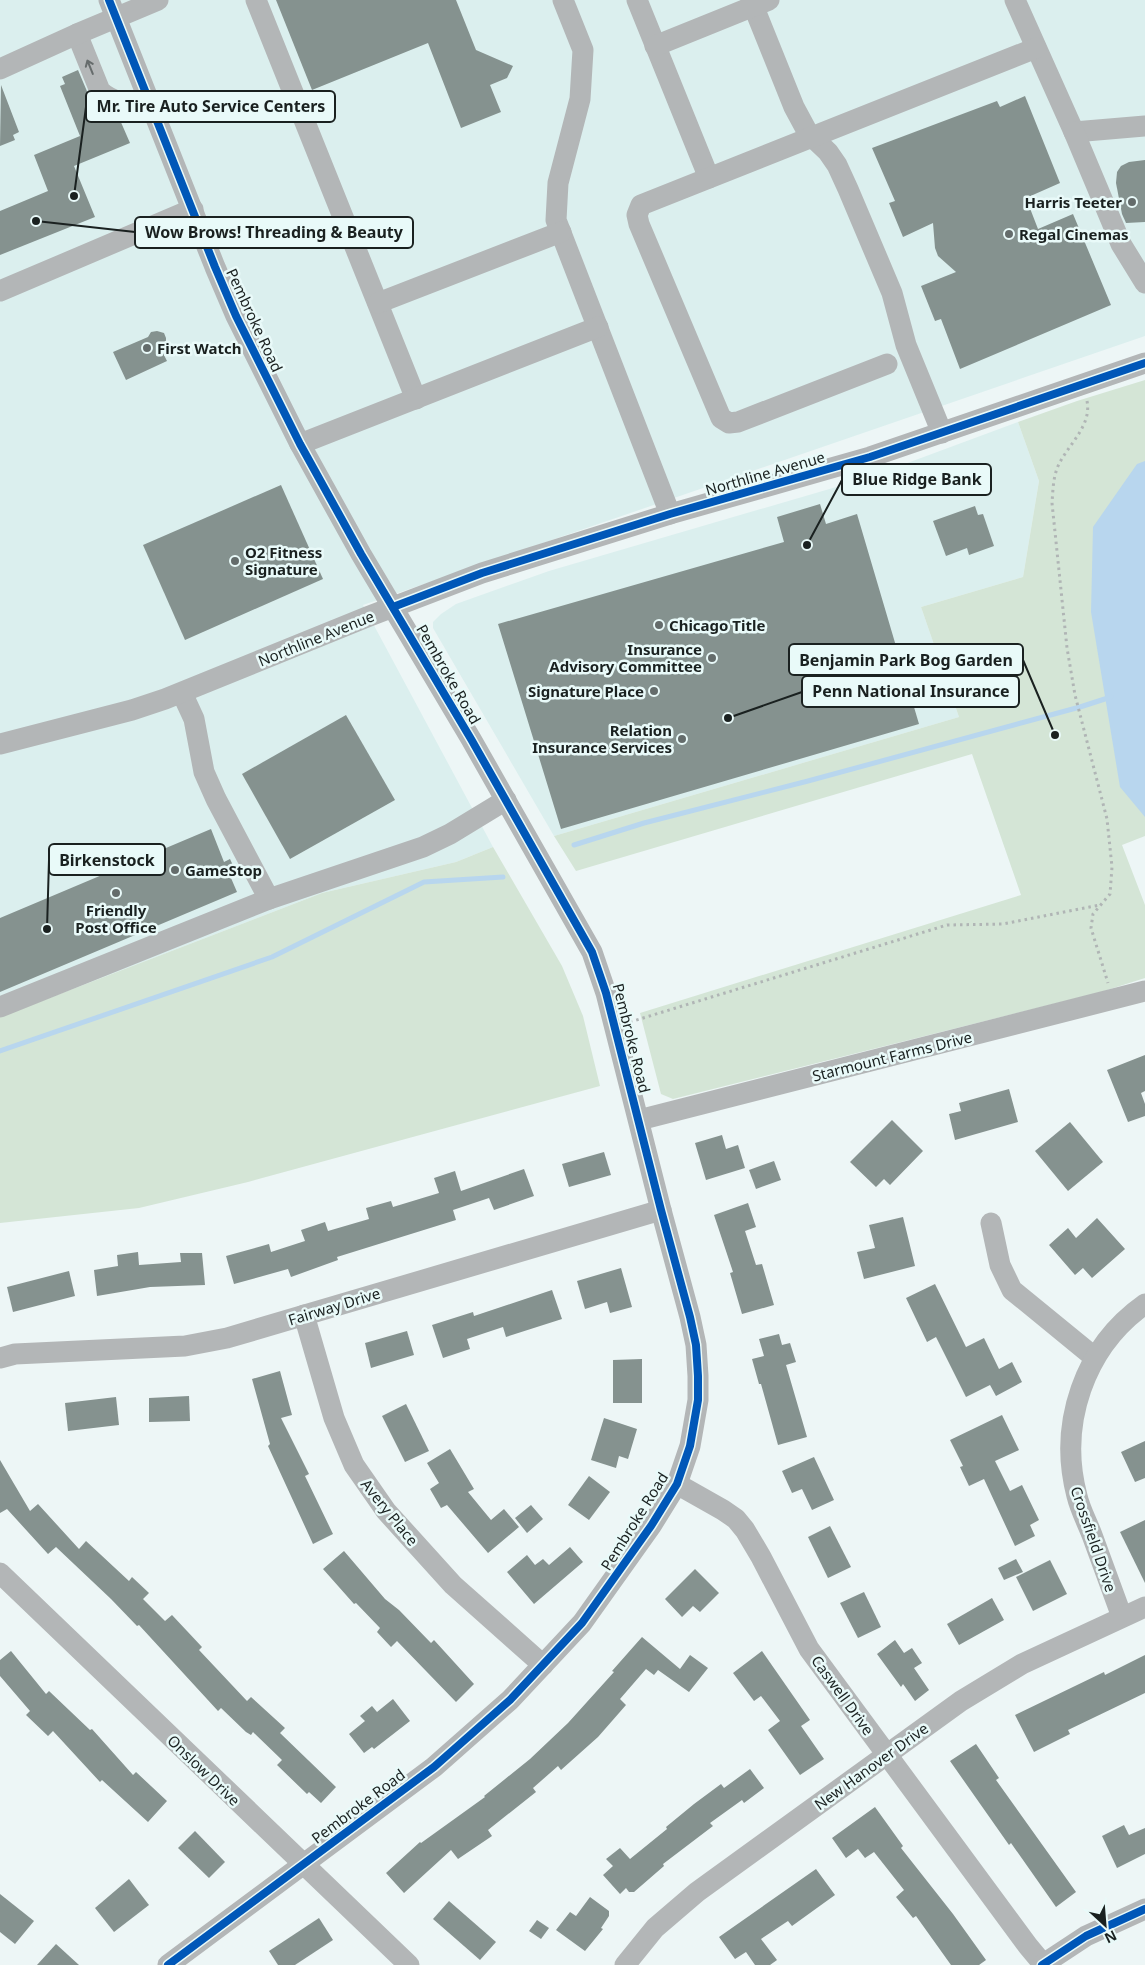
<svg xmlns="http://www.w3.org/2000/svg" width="1145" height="1965" viewBox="0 0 1145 1965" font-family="'Noto Sans',sans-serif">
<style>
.built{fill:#dbefee}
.green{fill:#d4e5d6}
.water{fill:#b8d6ee}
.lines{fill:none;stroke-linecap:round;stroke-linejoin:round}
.stream{stroke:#b8d6ee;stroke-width:5}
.building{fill:#85928f}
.path{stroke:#b0b5b5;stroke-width:3;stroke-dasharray:2.5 4;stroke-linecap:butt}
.minor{stroke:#b3b6b7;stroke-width:21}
.cycleway-casing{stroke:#e9faf9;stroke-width:11}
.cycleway{stroke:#0057b8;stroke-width:8}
.oneway{stroke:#666c6c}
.poi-dot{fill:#646c6b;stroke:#e9faf9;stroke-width:2}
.labels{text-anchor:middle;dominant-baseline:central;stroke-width:5;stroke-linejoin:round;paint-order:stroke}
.poi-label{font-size:15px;font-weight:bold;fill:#1a2120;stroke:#e9faf9;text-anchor:start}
.street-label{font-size:15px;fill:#1a2120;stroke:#e9faf9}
.leader{fill:none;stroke:#1a2120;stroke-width:2}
.callout-dot{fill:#1a2120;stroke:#e9faf9;stroke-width:2}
.callout{fill:#e9faf9;stroke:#1a2120;stroke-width:2}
.callout-label{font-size:16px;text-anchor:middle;font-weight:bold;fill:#1a2120}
</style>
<rect width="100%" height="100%" fill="#edf6f6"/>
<g class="built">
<path d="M0 0H1145V336L363 605 493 847 456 862 322 893 0 1017Z"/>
<path d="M1018 422 1039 481 1023 577 921 607 959 717 554 836 433 628V622L441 614 456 604 549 571 867 478Z"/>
</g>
<g class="green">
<path d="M1145 380V836L1122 845 1145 905V978L1101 992 673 1099 661 1094 640 1013 1021 895 972 754 576 871 554 836 959 717 921 607 1023 577 1039 481 1018 422 1077 401Z"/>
<path d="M493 847 562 966 583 1016 600 1086 248 1182 139 1208 0 1223V1017L322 893 456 862Z"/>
</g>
<path class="water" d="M1145 461V817L1120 787 1091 612 1093 527 1137 464Z"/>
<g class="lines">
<g class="stream">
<path d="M574 845 644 823 808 781 1080 707 1111 697"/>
<path d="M0 1051 272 957 424 882 503 877"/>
</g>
</g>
<g class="building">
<path d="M276 0H456L476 50 513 66 507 78 490 85 501 112 461 128 428 43 312 90Z"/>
<path d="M78 70 89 96 100 109 109 111 114 123 120 120 130 143 74 166 95 217 0 255V211L48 191 34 155 80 136 60 86 65 84 62 77Z"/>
<path d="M1 85 19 132 13 135 15 140 0 146Z"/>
<path d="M1025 96 1060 183 1026 198 1038 229 1073 214 1111 305 960 369 941 319 935 321 921 286 956 272 938 256 935 248 933 223 903 237 889 203 895 201 872 148 997 101 1000 107Z"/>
<path d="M1145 160V222L1126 223 1122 214 1116 183 1117 172 1121 166 1129 162Z"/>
<path d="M157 331 164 333 166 338V344L161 349 167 361 126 380 113 352 148 337 151 332Z"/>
<path d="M281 485 323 579 185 640 143 545Z"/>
<path d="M820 504 826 524 857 514 919 724 561 829 498 624 784 542 777 517Z"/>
<path d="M975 506 978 515 983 514 994 546 969 555 967 548 946 556 933 521Z"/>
<path d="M346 715 395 800 290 859 242 774Z"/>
<path d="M211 829 224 862 230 859 238 876 231 878 237 892 0 992V918Z"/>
<path d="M1145 1055V1091L1141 1093 1145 1104V1116L1128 1122 1107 1070Z"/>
<path d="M1009 1089 1018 1122 955 1140 949 1114 961 1111 959 1103Z"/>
<path d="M892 1120 923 1151 890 1185 884 1179 876 1187 850 1162Z"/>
<path d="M1070 1122 1103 1162 1068 1191 1035 1151Z"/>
<path d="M722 1135 726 1149 738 1145 745 1168 706 1180 695 1143Z"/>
<path d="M604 1152 611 1175 569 1187 562 1164Z"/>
<path d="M774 1161 781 1180 756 1189 749 1170Z"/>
<path d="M524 1169 534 1196 494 1210 489 1198 453 1210 456 1220 337 1257 338 1260 291 1277 288 1269 234 1284 226 1256 269 1244 271 1252 305 1241 301 1230 325 1222 328 1231 369 1219 366 1208 391 1201 393 1207 439 1193 434 1178 455 1171 461 1191Z"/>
<path d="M748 1203 756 1227 745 1231 756 1265 762 1264 774 1305 742 1314 730 1273 733 1272 714 1215Z"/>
<path d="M903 1217 915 1266 864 1279 857 1252 875 1248 869 1225Z"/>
<path d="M1097 1218 1125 1249 1092 1278 1083 1268 1075 1275 1049 1245 1068 1228 1076 1238Z"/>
<path d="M138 1252 139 1265 181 1262 180 1253H202L205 1285 150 1287 97 1296 94 1270 118 1266 117 1255Z"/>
<path d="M621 1268 632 1307 610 1313 607 1302 585 1309 577 1281Z"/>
<path d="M69 1271 75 1296 13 1312 7 1287Z"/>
<path d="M935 1284 966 1347 984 1338 999 1369 1012 1362 1022 1382 996 1396 990 1385 966 1397 936 1337 927 1342 906 1298Z"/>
<path d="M552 1290 562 1319 506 1337 503 1327 467 1339 470 1349 443 1358 432 1325 473 1312 474 1316Z"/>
<path d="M407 1331 414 1355 371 1368 365 1343Z"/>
<path d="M779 1334 782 1345 790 1343 796 1362 786 1365 807 1437 778 1445 761 1384H759L752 1359 764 1356 759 1339Z"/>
<path d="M642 1359V1403H613V1360Z"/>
<path d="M280 1371 292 1415 281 1418 309 1474 305 1476 333 1534 313 1544 268 1446 270 1444 252 1379Z"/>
<path d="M189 1396 190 1421 149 1422V1398Z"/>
<path d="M116 1397 119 1425 68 1431 65 1403Z"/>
<path d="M406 1404 429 1451 405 1462 382 1416Z"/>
<path d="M1002 1415 1019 1450 995 1461 1010 1491 1022 1485 1039 1520 1030 1525 1035 1536 1015 1546 984 1479 969 1486 960 1467 963 1466 950 1440Z"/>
<path d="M604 1418 637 1429 628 1459 619 1456 616 1468 591 1460Z"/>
<path d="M1145 1441V1478L1135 1482 1121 1452Z"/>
<path d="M450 1449 474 1489 468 1492 491 1520 504 1509 519 1527 488 1553 447 1505 441 1508 430 1489 439 1483 427 1463Z"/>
<path d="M814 1457 834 1500 812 1510 802 1489 792 1493 782 1471Z"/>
<path d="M0 1460 30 1511 38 1504 79 1549 86 1541 129 1581 132 1577 149 1593 143 1599 165 1621 172 1615 202 1647 199 1650 247 1701 251 1697 285 1728 280 1733 336 1787 321 1803 309 1792 307 1794 277 1765 282 1760 253 1732 251 1735 246 1732 221 1708 218 1711 139 1625 137 1626 111 1599 56 1547 48 1554 7 1509 0 1513Z"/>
<path d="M589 1476 610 1492 589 1520 568 1505Z"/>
<path d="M531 1505 543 1519 527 1533 515 1518Z"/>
<path d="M1145 1520V1583L1120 1532Z"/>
<path d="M830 1526 851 1567 828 1578 808 1537Z"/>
<path d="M570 1547 583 1562 534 1604 507 1572 527 1555 535 1565 543 1559 549 1565Z"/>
<path d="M344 1551 385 1599 399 1610 431 1643 434 1640 474 1684 456 1702 397 1641 391 1647 377 1632 380 1628 356 1603 354 1604 323 1569Z"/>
<path d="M1016 1559 1023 1572 1004 1580 998 1568Z"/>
<path d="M1050 1560 1067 1594 1033 1611 1016 1577Z"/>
<path d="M695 1569 719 1593 700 1612 693 1606 682 1617 665 1599Z"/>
<path d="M864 1592 881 1627 858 1638 840 1603Z"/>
<path d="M992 1598 1004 1620 959 1645 947 1624Z"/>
<path d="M642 1637 680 1669 690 1655 708 1668 689 1692 658 1670 654 1675 646 1669 620 1699 626 1705 598 1737 561 1770 558 1766 533 1788 536 1792 488 1830 492 1836 458 1859 451 1850 404 1893 386 1873 420 1842 421 1843 485 1797 484 1796 530 1759 568 1723 614 1672 612 1671Z"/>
<path d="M895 1640 904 1653 912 1648 922 1663 914 1668 929 1690 915 1701 903 1684 901 1687 877 1654Z"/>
<path d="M11 1651 46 1694 49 1691 90 1730 92 1729 133 1775 136 1772 167 1801 148 1822 102 1780 100 1782 53 1731 48 1736 26 1715 30 1711 0 1676V1660Z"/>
<path d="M762 1651 810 1720 801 1726 824 1759 800 1775 768 1730 780 1721 761 1696 754 1701 733 1673Z"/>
<path d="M1145 1655V1693L1068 1730 1070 1734 1034 1752 1015 1715 1104 1672 1105 1675Z"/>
<path d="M393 1699 410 1721 374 1749 372 1747 364 1753 349 1734 365 1721 360 1716 372 1706 377 1712Z"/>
<path d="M976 1744 999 1778 996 1780 1076 1892 1056 1907 1011 1843 1009 1845 950 1761Z"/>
<path d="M750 1769 764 1788 744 1803 742 1800 710 1823 713 1826 663 1864 664 1866 634 1892H629L626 1888 620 1894 603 1875 613 1866 606 1859 620 1848 630 1859 667 1829 666 1827 694 1804 721 1784 724 1788Z"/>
<path d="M875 1807 903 1846 901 1848 953 1914 986 1960 979 1965H951L916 1916 913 1918 896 1897 904 1890 874 1852 865 1858 858 1849 846 1858 832 1838Z"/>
<path d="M1124 1825 1129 1835 1145 1828V1854L1117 1868 1102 1836Z"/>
<path d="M195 1831 225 1862 209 1878 178 1848Z"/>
<path d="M816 1869 835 1895 792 1926 788 1921 761 1939 777 1960 770 1965H755L746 1952 735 1959 719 1937Z"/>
<path d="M129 1879 149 1905 114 1932 95 1908Z"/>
<path d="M0 1894 34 1921 15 1944 0 1932Z"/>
<path d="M590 1897 609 1911V1916L601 1928 603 1929 585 1951 556 1930 570 1912 576 1916Z"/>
<path d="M449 1901 496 1942 480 1960 433 1919Z"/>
<path d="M319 1918 333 1940 295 1965H278L269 1951Z"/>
<path d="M537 1920 549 1928 541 1939 529 1931Z"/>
<path d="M56 1944 79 1965H37Z"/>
</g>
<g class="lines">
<g class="path">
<path d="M1087 401C1092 425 1069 444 1059 464 1053 476 1053 490 1052 503L1067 648 1075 695 1107 819 1112 867 1110 894 1093 914 1091 928 1108 983"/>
<path d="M630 1022 947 925 1003 924 1100 905"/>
</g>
<g class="minor">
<path d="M109 0 215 267 236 316 300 444 361 554 471 739 592 952 606 993 661 1210 690 1317 696 1345 698 1376V1400L690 1446 677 1484 651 1526 582 1623 510 1700 434 1767 168 1965"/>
<path d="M256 0 416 399"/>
<path d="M563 0 583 50 580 99 558 183 556 220 670 514"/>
<path d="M637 0 709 178"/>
<path d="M751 0 794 107 808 133 828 152 837 165 848 189 892 293 906 345 942 433"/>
<path d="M1015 0 1074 132 1145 126"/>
<path d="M77 34 100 91C114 104 136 106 154 110"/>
<path d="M655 46 769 0"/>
<path d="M0 69 77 34 158 0"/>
<path d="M1074 132 1121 244 1145 283"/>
<path d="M0 291 193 209"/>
<path d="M378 303 561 232"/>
<path d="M887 364 738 422 729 423 721 418 639 224 637 215 641 205 1036 48"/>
<path d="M300 444 598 327"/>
<path d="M182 693 194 719 204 772 216 799 269 899"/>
<path d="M0 744 132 710 165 699 367 617 482 573 670 514 870 457 1145 363"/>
<path d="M0 1007 269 899 423 847 450 834 506 800"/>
<path d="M639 1120 1145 991"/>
<path d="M991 1223 1000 1265 1012 1290 1094 1357"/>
<path d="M304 1315 334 1418 354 1465 386 1511 453 1585 543 1665"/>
<path d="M0 1358 15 1354 185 1346 227 1338 661 1210"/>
<path d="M677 1484 723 1510 736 1519 745 1530 761 1557 809 1649 1028 1946 1043 1964"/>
<path d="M0 1573 409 1965"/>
<path d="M1122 1617C1112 1590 1102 1562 1092 1535 1087 1522 1080 1509 1077 1496 1058 1424 1084 1347 1145 1304"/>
<path d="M625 1965 655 1928 697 1892 961 1701 1022 1664 1145 1607"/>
<path d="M1042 1965 1086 1936 1145 1909"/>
</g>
<g class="cycleway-casing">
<g id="cycleway">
<path d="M109 0 215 267 236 316 300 444 361 554 471 739 592 952 606 993 661 1210 690 1317 696 1345 698 1376V1400L690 1446 677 1484 651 1526 582 1623 510 1700 434 1767 168 1965"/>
<path d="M393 607 482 573 670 514 870 457 1145 363"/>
<path d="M1042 1965 1086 1936 1145 1909"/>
</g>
</g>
<use href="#cycleway" class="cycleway"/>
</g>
<defs><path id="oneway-shaft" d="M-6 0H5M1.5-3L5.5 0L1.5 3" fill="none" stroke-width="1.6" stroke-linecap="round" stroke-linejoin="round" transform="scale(1.25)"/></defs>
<use class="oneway" href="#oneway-shaft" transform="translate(90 67) rotate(-112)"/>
<g class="poi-dot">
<circle cx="1132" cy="202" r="5"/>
<circle cx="1009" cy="234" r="5"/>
<circle cx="147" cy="348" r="5"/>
<circle cx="235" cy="561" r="5"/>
<circle cx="659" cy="625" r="5"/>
<circle cx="712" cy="658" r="5"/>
<circle cx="654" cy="691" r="5"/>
<circle cx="682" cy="739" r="5"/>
<circle cx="175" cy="870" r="5"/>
<circle cx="116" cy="893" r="5"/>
</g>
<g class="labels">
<g class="poi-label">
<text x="1122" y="202" text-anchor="end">Harris Teeter</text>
<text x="1019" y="234">Regal Cinemas</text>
<text x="157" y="348">First Watch</text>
<text x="245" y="552">O2 Fitness<tspan x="245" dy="17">Signature</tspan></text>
<text x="669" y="625">Chicago Title</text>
<text x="702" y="649" text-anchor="end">Insurance<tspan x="702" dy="17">Advisory Committee</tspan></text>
<text x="644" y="691" text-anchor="end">Signature Place</text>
<text x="672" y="730" text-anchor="end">Relation<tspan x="672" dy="17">Insurance Services</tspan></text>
<text x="185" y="870">GameStop</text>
<text x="116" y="910" text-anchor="middle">Friendly<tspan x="116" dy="17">Post Office</tspan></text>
</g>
<g class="street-label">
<text transform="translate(255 320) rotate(65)">Pembroke Road</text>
<text transform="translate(765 473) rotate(-16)">Northline Avenue</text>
<text transform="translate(316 638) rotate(-22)">Northline Avenue</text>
<text transform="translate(449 674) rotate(60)">Pembroke Road</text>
<text transform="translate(632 1038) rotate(76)">Pembroke Road</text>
<text transform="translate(892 1056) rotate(-14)">Starmount Farms Drive</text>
<text transform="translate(334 1306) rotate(-17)">Fairway Drive</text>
<text transform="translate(390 1512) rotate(51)">Avery Place</text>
<text transform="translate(634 1521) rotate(-58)">Pembroke Road</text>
<text transform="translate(1094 1539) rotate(71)">Crossfield Drive</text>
<text transform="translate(843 1695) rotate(54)">Caswell Drive</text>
<text transform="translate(871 1766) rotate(-36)">New Hanover Drive</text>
<text transform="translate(204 1770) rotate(44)">Onslow Drive</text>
<text transform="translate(358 1806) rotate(-37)">Pembroke Road</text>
</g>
</g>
<path class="leader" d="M74 196L86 107M36 221L135 232M807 545L842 480M1055 735L1023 660M728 718L802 692M47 929L49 860"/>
<g class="callout-dot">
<circle cx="74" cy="196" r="5"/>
<circle cx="36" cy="221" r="5"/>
<circle cx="807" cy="545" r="5"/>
<circle cx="1055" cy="735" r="5"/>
<circle cx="728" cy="718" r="5"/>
<circle cx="47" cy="929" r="5"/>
</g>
<g class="callout">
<rect x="86" y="91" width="249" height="31" rx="5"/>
<rect x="135" y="217" width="278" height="31" rx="5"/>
<rect x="842" y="464" width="149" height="31" rx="5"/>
<rect x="789" y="644" width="234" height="31" rx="5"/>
<rect x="802" y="676" width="217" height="31" rx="5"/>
<rect x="49" y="844" width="116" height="31" rx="5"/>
</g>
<g class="callout-label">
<text x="211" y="112">Mr. Tire Auto Service Centers</text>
<text x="274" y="238">Wow Brows! Threading &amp; Beauty</text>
<text x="917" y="485">Blue Ridge Bank</text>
<text x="906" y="666">Benjamin Park Bog Garden</text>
<text x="911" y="697">Penn National Insurance</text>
<text x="107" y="866">Birkenstock</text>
</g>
<g transform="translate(1105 1925) rotate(154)" stroke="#e9faf9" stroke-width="4" paint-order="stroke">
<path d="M0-4L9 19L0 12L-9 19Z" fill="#1a2120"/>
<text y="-8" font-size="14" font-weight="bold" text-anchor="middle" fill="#1a2120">N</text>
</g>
</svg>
